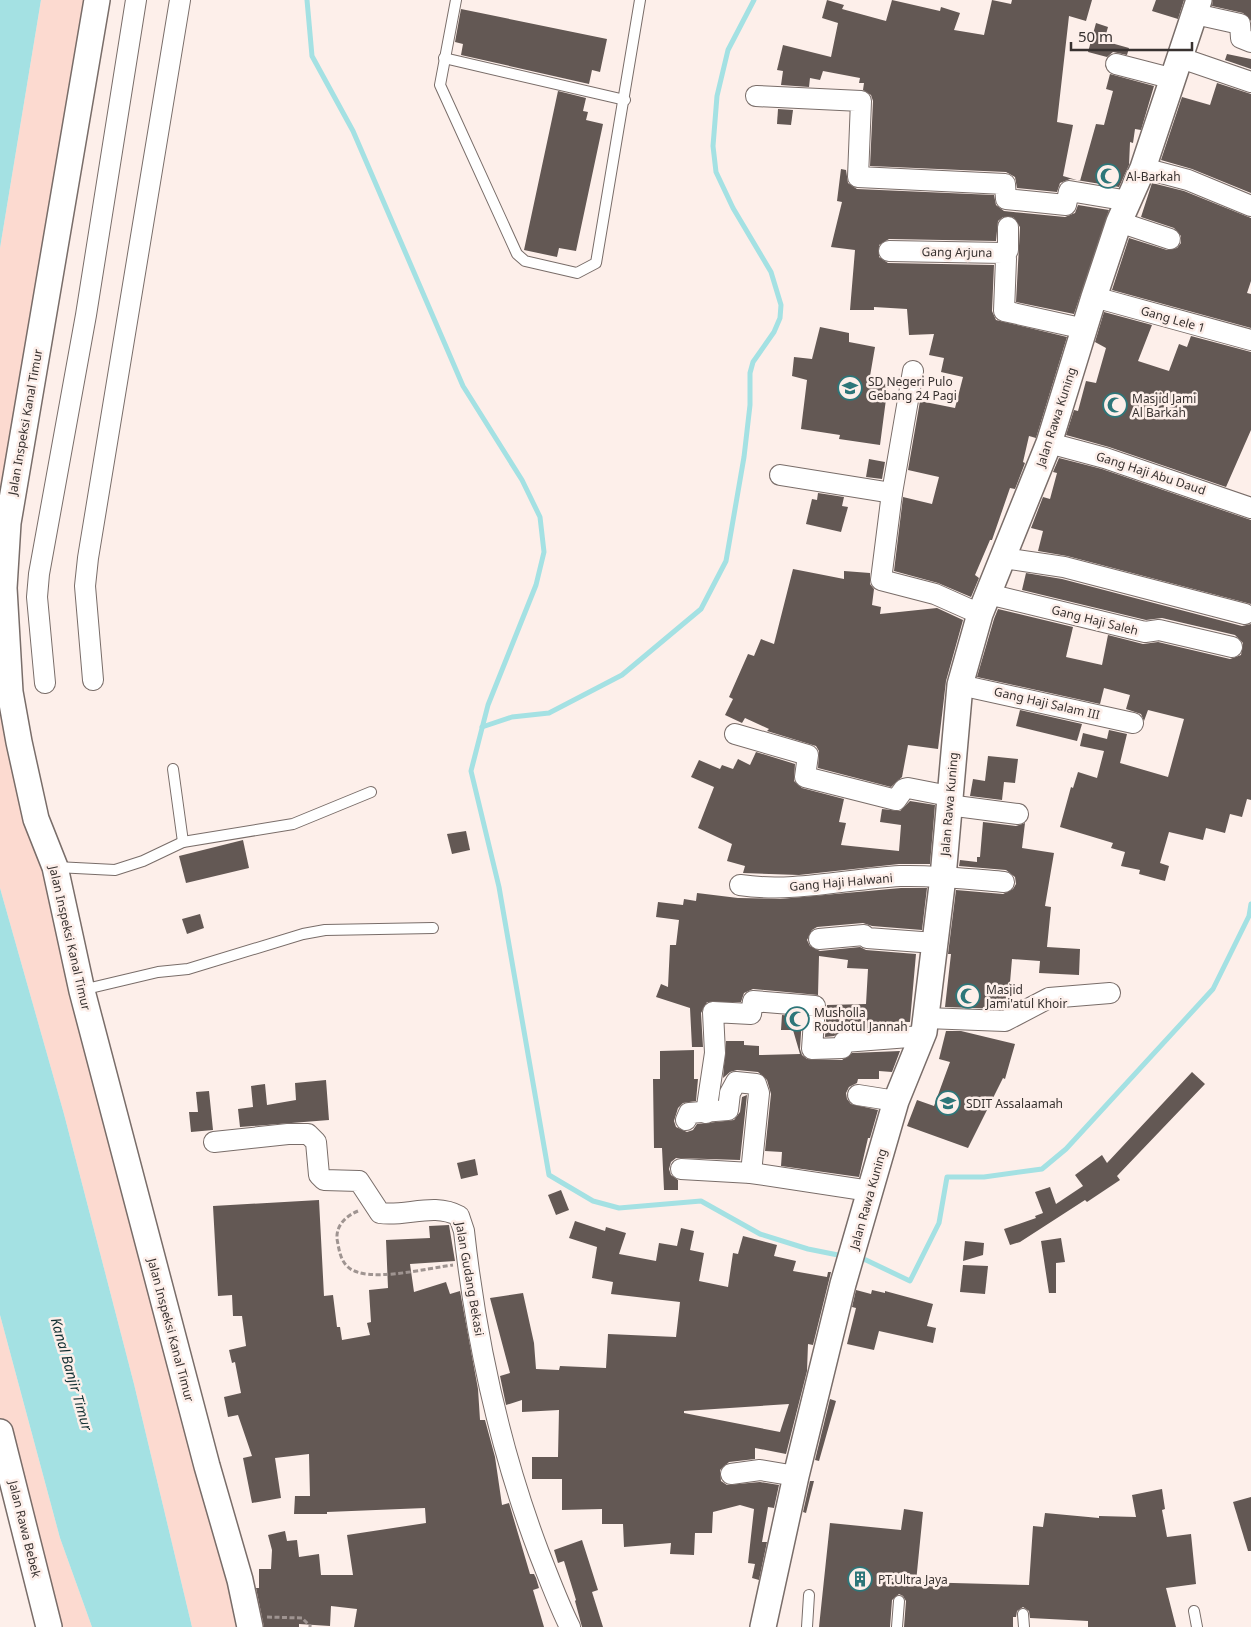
<svg xmlns="http://www.w3.org/2000/svg" width="1251" height="1627" viewBox="0 0 1251 1627" font-family="'Noto Sans',sans-serif">
<style>
.green{fill:#fcdad0}
.water{fill:#a4e1e3}
.lines{fill:none;stroke-linecap:round;stroke-linejoin:round}
.stream{stroke:#a4e1e3;stroke-width:5}
.building{fill:#635854;fill-rule:evenodd}
.service-casing{stroke:#796d69;stroke-width:12}
.minor-casing{stroke:#796d69;stroke-width:22}
.tertiary-casing{stroke:#796d69;stroke-width:28}
.path{stroke:#9f9491;stroke-width:3;stroke-dasharray:5 2.5;stroke-linecap:butt}
.service{stroke:#fff;stroke-width:10}
.minor{stroke:#fff;stroke-width:20}
.tertiary{stroke:#fff;stroke-width:25}
.labels{text-anchor:middle;dominant-baseline:central;stroke-width:5;stroke-linejoin:round;paint-order:stroke}
.poi-label{font-size:12px;fill:#383230;stroke:#fdefea;text-anchor:start}
.street-label{font-size:12px;fill:#383230;stroke:#fdefea}
.water-label{font-size:14px;font-style:italic;fill:#0f2e30;stroke:#fdefea}
</style>
<rect width="100%" height="100%" fill="#fdefea"/>
<g class="green">
<path d="M41 0H97L8 523 16 727 250 1627H192L134 1384 64 1114 0 888V248Z"/>
<path d="M0 1315 60 1538 92 1627H49L0 1432Z"/>
</g>
<g class="water">
<path d="M0 0H41L0 248Z"/>
<path d="M0 888 64 1114 134 1384 192 1627H92L60 1538 0 1315Z"/>
</g>
<g class="lines">
<g class="stream">
<path d="M307 0 312 56 353 131 463 386 522 480 540 517 544 552 536 585 488 705 471 771 499 887 549 1175 593 1201 619 1208 701 1201 760 1234 808 1249 843 1256"/>
<path d="M482 727 512 717 549 713 622 675 701 609 726 561 744 457 750 405V373L753 362 774 332 780 318 781 305 771 272 733 208 716 172 713 146 717 96 728 50 754 0"/>
<path d="M856 1258 866 1260 910 1281 939 1223 947 1177H984L1042 1169 1066 1149 1213 989 1249 916 1251 904"/>
</g>
</g>
<g class="building">
<path d="M827 0 844 5 842 9 886 21 892 0 940 11 941 7 960 13 954 30 984 35 992 0 1011 4 1012 0H1092L1086 21 1069 16 1057 122 1073 125 1063 176 1080 181 1096 124 1104 125 1113 91 1106 89 1110 74 1154 86 1141 130 1135 129 1133 143 1130 142 1129 165 1119 187 1070 179 1060 183 1057 192 1017 188 1015 177 1006 172 870 166 873 101 871 95 863 90 864 83H859L860 78 823 71 820 80 810 78 809 87 781 85 783 71 777 70 783 45 831 57 838 23 822 18Z"/>
<path d="M1156 0H1184L1178 19 1152 11Z"/>
<path d="M1213 0H1251V21L1243 13 1212 6Z"/>
<path d="M461 9 607 39 600 72 592 70 589 84 461 55 463 44 455 42Z"/>
<path d="M1096 23 1108 27 1104 41 1129 48 1127 55 1113 52 1107 57 1088 52Z"/>
<path d="M1227 54 1251 59V69L1225 60Z"/>
<path d="M1217 83 1251 94V193L1192 169 1161 160 1182 97 1210 105Z"/>
<path d="M558 91 586 98 583 111 588 112 586 120 603 124 576 251 559 248 557 257 524 250Z"/>
<path d="M778 109 793 110 791 125 777 124Z"/>
<path d="M841 169 846 170 848 183 857 189 994 195 996 205 1004 211 1065 217 1075 213 1078 205 1109 210 1074 314 1016 302 1020 227 1013 217H1003L998 221 996 241 889 239 879 245V257L888 263 994 265 992 311 996 320 1067 337 1036 438 1029 436 1023 462 1025 463 1015 489 1010 488 992 540H990L975 575 979 578 971 597 938 583 894 571 903 497 932 504 939 477 908 470 920 401 955 408 963 377 941 372 944 358 929 355 934 334 909 335 907 309 874 307V310H850L855 250 831 247 842 202 837 201Z"/>
<path d="M1152 183 1184 191 1251 218V281L1247 293 1251 294V328L1112 290 1129 238 1167 250 1177 248 1181 243V236L1174 228 1141 217Z"/>
<path d="M1104 312 1152 325 1138 361 1169 371 1179 344 1187 347 1191 336 1251 352V430L1226 487 1109 447 1066 435 1074 410 1078 411 1086 381 1096 383 1106 348 1095 342Z"/>
<path d="M820 327 849 333V342L875 347 869 382 888 384 880 445 839 439 840 435 801 429 807 380 792 376 794 357 812 359Z"/>
<path d="M1059 458 1102 469 1251 520V604L1067 556 1038 551 1043 531 1031 528 1043 497 1050 499 1057 473 1053 472Z"/>
<path d="M869 459 885 462 882 479 866 477Z"/>
<path d="M818 493 844 497 842 506 848 507 841 532 806 524 812 499 817 500Z"/>
<path d="M793 569 844 579V571L870 573V584L874 589 872 605 881 607 880 614 937 608 963 620 946 681 938 749 908 745 902 777 891 787 818 768 819 751 816 746 767 731 769 729 745 718 742 723 725 715 733 699 729 697 748 654 754 656 761 639 774 644Z"/>
<path d="M1026 573 1062 579 1242 626 1251 624V800L1247 799 1242 817 1230 814 1225 833 1206 828 1203 840 1169 832 1160 863 1169 866 1165 881 1139 874 1140 870 1121 866 1125 852 1111 848 1113 843 1060 827 1071 787 1073 788 1078 772 1097 778 1104 751 1080 746 1083 733 1107 739 1109 730 1127 734 1120 763 1168 777 1184 719 1148 710 1144 721 1141 714 1126 709 1130 695 1104 688 1100 704 977 677 994 619 998 609 1073 627 1066 657 1102 665 1108 635 1143 644 1158 642 1230 659 1241 655 1243 643 1235 635 1162 618 1146 620 1022 590Z"/>
<path d="M1020 710 1082 724 1077 741 1016 726Z"/>
<path d="M756 752 795 764 794 781 802 788 844 799 839 822 846 823 841 845 899 851 901 825 880 822 882 809 900 811 910 801 935 805 930 864H899L799 875 743 873 745 866 727 861 732 844 698 828 714 787 691 777 699 760 720 769 722 765 733 769 738 759 750 765Z"/>
<path d="M988 756 1018 759 1015 783 1004 782 1002 800 970 796 973 779 985 781Z"/>
<path d="M983 822 1016 826 1025 823 1022 848 1054 853 1045 906 1051 907 1047 947 1080 949 1079 975 1039 973 1040 961 1012 959 1008 1006 1002 1009 945 1007 951 954H948L956 890 1003 894 1013 889 1016 884 1015 877 1006 870 959 866 960 860 977 862V857H980Z"/>
<path d="M466 831 470 850 452 854 447 834Z"/>
<path d="M243 840 249 868 186 883 179 856Z"/>
<path d="M901 888H927L922 930 872 926 863 923 817 927 812 930 807 940 810 946 820 951 860 947 866 950 916 954 910 1022H890V1027L843 1030 834 1036 825 1037 827 1005 866 1004 868 969 847 968 848 960 819 956 818 995 753 989 744 993 741 1002H707L701 1013 703 1047H692L690 1008 656 997 661 984 668 987 670 945H676L679 920 656 917 658 902 683 905 684 899 696 901 697 893 738 898 780 899Z"/>
<path d="M200 914 204 928 187 934 182 919Z"/>
<path d="M782 1015 802 1017 800 1049 802 1055 807 1059 842 1060 852 1053 900 1051 892 1072 879 1071V1079H858L857 1083 849 1087 846 1093 847 1099 851 1104 878 1110 870 1138H868L859 1177 781 1166 782 1152 765 1151 771 1094 767 1080 758 1072 737 1070 730 1072 723 1078 726 1041H744V1045L759 1046V1055L800 1054 793 1030H781Z"/>
<path d="M946 1031H961L1015 1044 1005 1079 1003 1078 968 1148 907 1126 917 1100 934 1106 950 1062 939 1059Z"/>
<path d="M694 1050V1079H698L696 1101 683 1103 678 1108 674 1121 676 1127 687 1132 693 1130 697 1124 734 1120 740 1112 742 1097 747 1095 740 1160 676 1158 671 1162 669 1169 671 1175 678 1180V1190H664L662 1148H654L653 1079H660V1051Z"/>
<path d="M1192 1072 1205 1084 1117 1176 1120 1180 1087 1202 1085 1200 1020 1242 1010 1245 1004 1229 1036 1218 1035 1216 1043 1213 1035 1192 1050 1187 1056 1204 1083 1186 1075 1175 1102 1155 1107 1163Z"/>
<path d="M326 1080 329 1120 240 1127 238 1109 253 1107 251 1086 265 1084 267 1105 296 1100 295 1083Z"/>
<path d="M209 1091 213 1130 191 1132 189 1112H198L196 1092Z"/>
<path d="M475 1159 478 1175 461 1179 457 1163Z"/>
<path d="M561 1190 569 1210 556 1215 548 1195Z"/>
<path d="M319 1200 324 1296 333 1295 337 1327H340L342 1340 370 1335 367 1323 371 1322 369 1290 388 1288 386 1240 430 1238 429 1226 449 1225 455 1261 410 1264 414 1292 446 1282 450 1294 460 1291 478 1389 480 1420H485L495 1457 502 1505 509 1503 530 1574H534L536 1578 539 1588 533 1590 544 1627H354L357 1609 331 1606 330 1626 299 1624V1627H264L256 1588H259V1569H271L272 1550 268 1535 285 1531 287 1541 297 1540 299 1557 319 1554 321 1575H353L347 1535 426 1523 425 1508 327 1512V1514H294L295 1496H310L309 1454 275 1458 281 1498 252 1503 243 1458 252 1456 238 1415 228 1417 224 1397 241 1393 235 1362 232 1363 229 1350 246 1346 242 1316H233L232 1295 218 1296 213 1206Z"/>
<path d="M575 1221 605 1231 606 1227 626 1233 619 1254 656 1261 659 1243 677 1246 681 1228 694 1231 690 1250 704 1253 699 1281 728 1287 733 1253 738 1254 743 1236 777 1245 774 1256 796 1261 793 1271 827 1277 828 1272H831L813 1345 808 1344 807 1371 786 1454 755 1448V1459L729 1462 720 1470 721 1481 727 1485 760 1482 779 1485 774 1508 768 1507 762 1542H767L759 1580 752 1578 755 1564 748 1563 754 1509 740 1505 713 1512 712 1533H695L694 1555 670 1554 671 1543 624 1547 623 1524H602V1509L562 1510V1479H532V1457H558L559 1410 522 1412V1400L506 1405 500 1376 510 1373 490 1298 523 1293 534 1343 536 1369 559 1370 560 1366 606 1368 608 1334 676 1337 680 1302 611 1294 613 1282 592 1278 597 1247 569 1238ZM789 1404 780 1432 684 1413V1411Z"/>
<path d="M1061 1238 1065 1262 1056 1263V1293H1049L1041 1241Z"/>
<path d="M965 1241 984 1243 983 1255 963 1261Z"/>
<path d="M963 1265 988 1266 985 1294 960 1292Z"/>
<path d="M856 1290 871 1294 872 1290 885 1293V1291L933 1304 927 1326 936 1328 933 1343 879 1331 874 1350 847 1344 856 1308 852 1307Z"/>
<path d="M830 1399 836 1401 819 1461 815 1460Z"/>
<path d="M810 1481H814L806 1513 803 1512Z"/>
<path d="M1162 1489 1165 1509 1162 1510 1167 1537 1191 1534 1196 1584 1166 1588 1176 1627H1088V1621L1030 1618 1029 1611 1023 1607 1017 1611 1016 1617H1013V1627H904L906 1601 903 1596 899 1594 892 1600 890 1627H819L830 1523 901 1530 904 1509 923 1512 916 1582 1029 1585 1033 1526 1043 1527 1045 1513 1099 1518V1516L1136 1517 1132 1495Z"/>
<path d="M1251 1497V1551H1248L1233 1502Z"/>
<path d="M582 1540 598 1590 592 1592 603 1627H582L575 1601 576 1600 564 1561 558 1563 554 1550Z"/>
</g>
<g class="lines">
<g class="service-casing">
<g id="service">
<path d="M456 0 440 85 517 254 525 261 577 273 596 263 640 0"/>
<path d="M444 58 625 100"/>
<path d="M173 769 183 842"/>
<path d="M56 867 115 870 143 861 183 842 293 824 371 792"/>
<path d="M82 990 158 972 188 969 303 934 325 930 433 928"/>
<path d="M1194 1611 1197 1627"/>
<path d="M1023 1614 1024 1627"/>
<path d="M807 1627 809 1595"/>
<path d="M897 1627 899 1601"/>
</g>
</g>
<g class="minor-casing">
<g id="minor">
<path d="M1195 14 1240 24 1241 38 1251 42"/>
<path d="M1181 58 1251 82"/>
<path d="M1116 64 1174 79"/>
<path d="M756 96 861 101 858 177 1005 184 1006 199 1066 205 1069 191 1129 201"/>
<path d="M1143 168 1188 180 1251 206"/>
<path d="M1119 222 1170 239"/>
<path d="M889 251 1004 253 1006 259 1004 311 1085 329"/>
<path d="M1005 254 1008 250V227"/>
<path d="M1094 297 1251 340"/>
<path d="M913 371 892 493 881 580 935 594 980 614"/>
<path d="M1049 443 1105 458 1251 508"/>
<path d="M780 475 892 493"/>
<path d="M1003 558 1064 567 1245 614"/>
<path d="M988 594 1145 632 1159 630 1232 647"/>
<path d="M93 680 85 586 88 558 180 0"/>
<path d="M45 683 37 597 39 574 86 315 136 0"/>
<path d="M960 685 1133 723"/>
<path d="M735 734 808 755 805 777 896 800 904 789 908 788 949 796"/>
<path d="M948 805 1018 814"/>
<path d="M740 885C793 893 847 879 900 876 935 875 970 879 1004 882"/>
<path d="M819 939 864 935 867 938 935 943"/>
<path d="M926 1018 1005 1021 1049 998 1110 993"/>
<path d="M858 1095 896 1101"/>
<path d="M706 1113 715 1053 713 1012 751 1014 753 1001 815 1006 812 1049 842 1048 844 1042 922 1036"/>
<path d="M686 1120 689 1113 728 1110 730 1093 736 1082 756 1084 759 1093 751 1173"/>
<path d="M214 1142 288 1134H308L316 1142 319 1175 324 1180 359 1181 380 1213C406 1217 434 1202 459 1216L464 1231C476 1340 500 1450 539 1553 549 1578 558 1603 570 1627"/>
<path d="M681 1169 751 1173 870 1191"/>
<path d="M731 1474 760 1470 796 1476"/>
</g>
</g>
<g class="tertiary-casing">
<g id="tertiary">
<path d="M97 0 8 523 4 588 10 692 19 742 36 819 55 867 82 991 207 1466 240 1580 250 1627"/>
<path d="M0 1432 49 1627"/>
<path d="M763 1627 796 1476 843 1284 896 1101 924 1032 943 877 960 685 980 614 1049 443 1094 297 1119 222 1143 168 1199 0"/>
</g>
</g>
<g class="path">
<path d="M358 1211C346 1216 336 1225 337 1239 339 1249 340 1260 348 1267 366 1284 428 1268 453 1265"/>
<path d="M267 1617 302 1618 311 1627"/>
</g>
<use href="#service" class="service"/>
<use href="#minor" class="minor"/>
<use href="#tertiary" class="tertiary"/>
</g>
<defs>
<g id="mosque-ring" transform="scale(1.25)"><circle r="9.5" fill="#fdefea" stroke="#2d7679" stroke-width="1.5"/><path d="M3.5-4.9A6 6 0 1 0 3.5 4.9A5 5 0 1 1 3.5-4.9Z" fill="#2d7679"/></g>
<g id="school-ring" transform="scale(1.25)"><circle r="9.5" fill="#fdefea" stroke="#2d7679" stroke-width="1.5"/><path d="M0-5L7-2L0 1L-7-2ZM-4 1L0 2.5L4 1V4Q0 6-4 4Z" fill="#2d7679"/></g>
<g id="building-ring" transform="scale(1.25)"><circle r="9.5" fill="#fdefea" stroke="#2d7679" stroke-width="1.5"/><path d="M-4-6H4V6H1V3H-1V6H-4ZM-2.5-4.3h1.7v1.8h-1.7ZM.8-4.3h1.7v1.8H.8ZM-2.5-1h1.7V.8h-1.7ZM.8-1h1.7V.8H.8Z" fill="#2d7679"/></g>
</defs>
<g fill-rule="evenodd">
<use href="#mosque-ring" x="1108" y="176"/>
<use href="#school-ring" x="850" y="388"/>
<use href="#mosque-ring" x="1115" y="405"/>
<use href="#mosque-ring" x="968" y="996"/>
<use href="#mosque-ring" x="797" y="1019"/>
<use href="#school-ring" x="948" y="1103"/>
<use href="#building-ring" x="860" y="1579"/>
</g>
<g class="labels">
<g class="poi-label">
<text x="1126" y="176">Al-Barkah</text>
<text x="868" y="381">SD Negeri Pulo<tspan x="868" dy="14">Gebang 24 Pagi</tspan></text>
<text x="1132" y="398">Masjid Jami<tspan x="1132" dy="14">Al Barkah</tspan></text>
<text x="986" y="989">Masjid<tspan x="986" dy="14">Jami'atul Khoir</tspan></text>
<text x="814" y="1012">Musholla<tspan x="814" dy="14">Roudotul Jannah</tspan></text>
<text x="966" y="1103">SDIT Assalaamah</text>
<text x="878" y="1579">PT.Ultra Jaya</text>
</g>
<g class="street-label">
<text transform="translate(957 252) rotate(1)">Gang Arjuna</text>
<text transform="translate(1173 319) rotate(16)">Gang Lele 1</text>
<text transform="translate(1056 417) rotate(-72)">Jalan Rawa Kuning</text>
<text transform="translate(25 422) rotate(-80)">Jalan Inspeksi Kanal Timur</text>
<text transform="translate(1151 473) rotate(18)">Gang Haji Abu Daud</text>
<text transform="translate(1095 620) rotate(14)">Gang Haji Saleh</text>
<text transform="translate(1047 703) rotate(13)">Gang Haji Salam III</text>
<text transform="translate(949 804) rotate(-85)">Jalan Rawa Kuning</text>
<text transform="translate(841 882) rotate(-5)">Gang Haji Halwani</text>
<text transform="translate(70 938) rotate(77)">Jalan Inspeksi Kanal Timur</text>
<text transform="translate(868 1199) rotate(-74)">Jalan Rawa Kuning</text>
<text transform="translate(470 1279) rotate(80)">Jalan Gudang Bekasi</text>
<text transform="translate(171 1330) rotate(75)">Jalan Inspeksi Kanal Timur</text>
<text transform="translate(25 1529) rotate(76)">Jalan Rawa Bebek</text>
</g>
<g class="water-label">
<text transform="translate(72 1374) rotate(74)">Kanal Banjir Timur</text>
</g>
</g>
<path d="M1071 42v8h121v-8" fill="none" stroke="#383230" stroke-width="2.5"/>
<text x="1078" y="42" font-size="15" fill="#383230" stroke="#fdefea" stroke-width="4" paint-order="stroke">50 m</text>
</svg>
